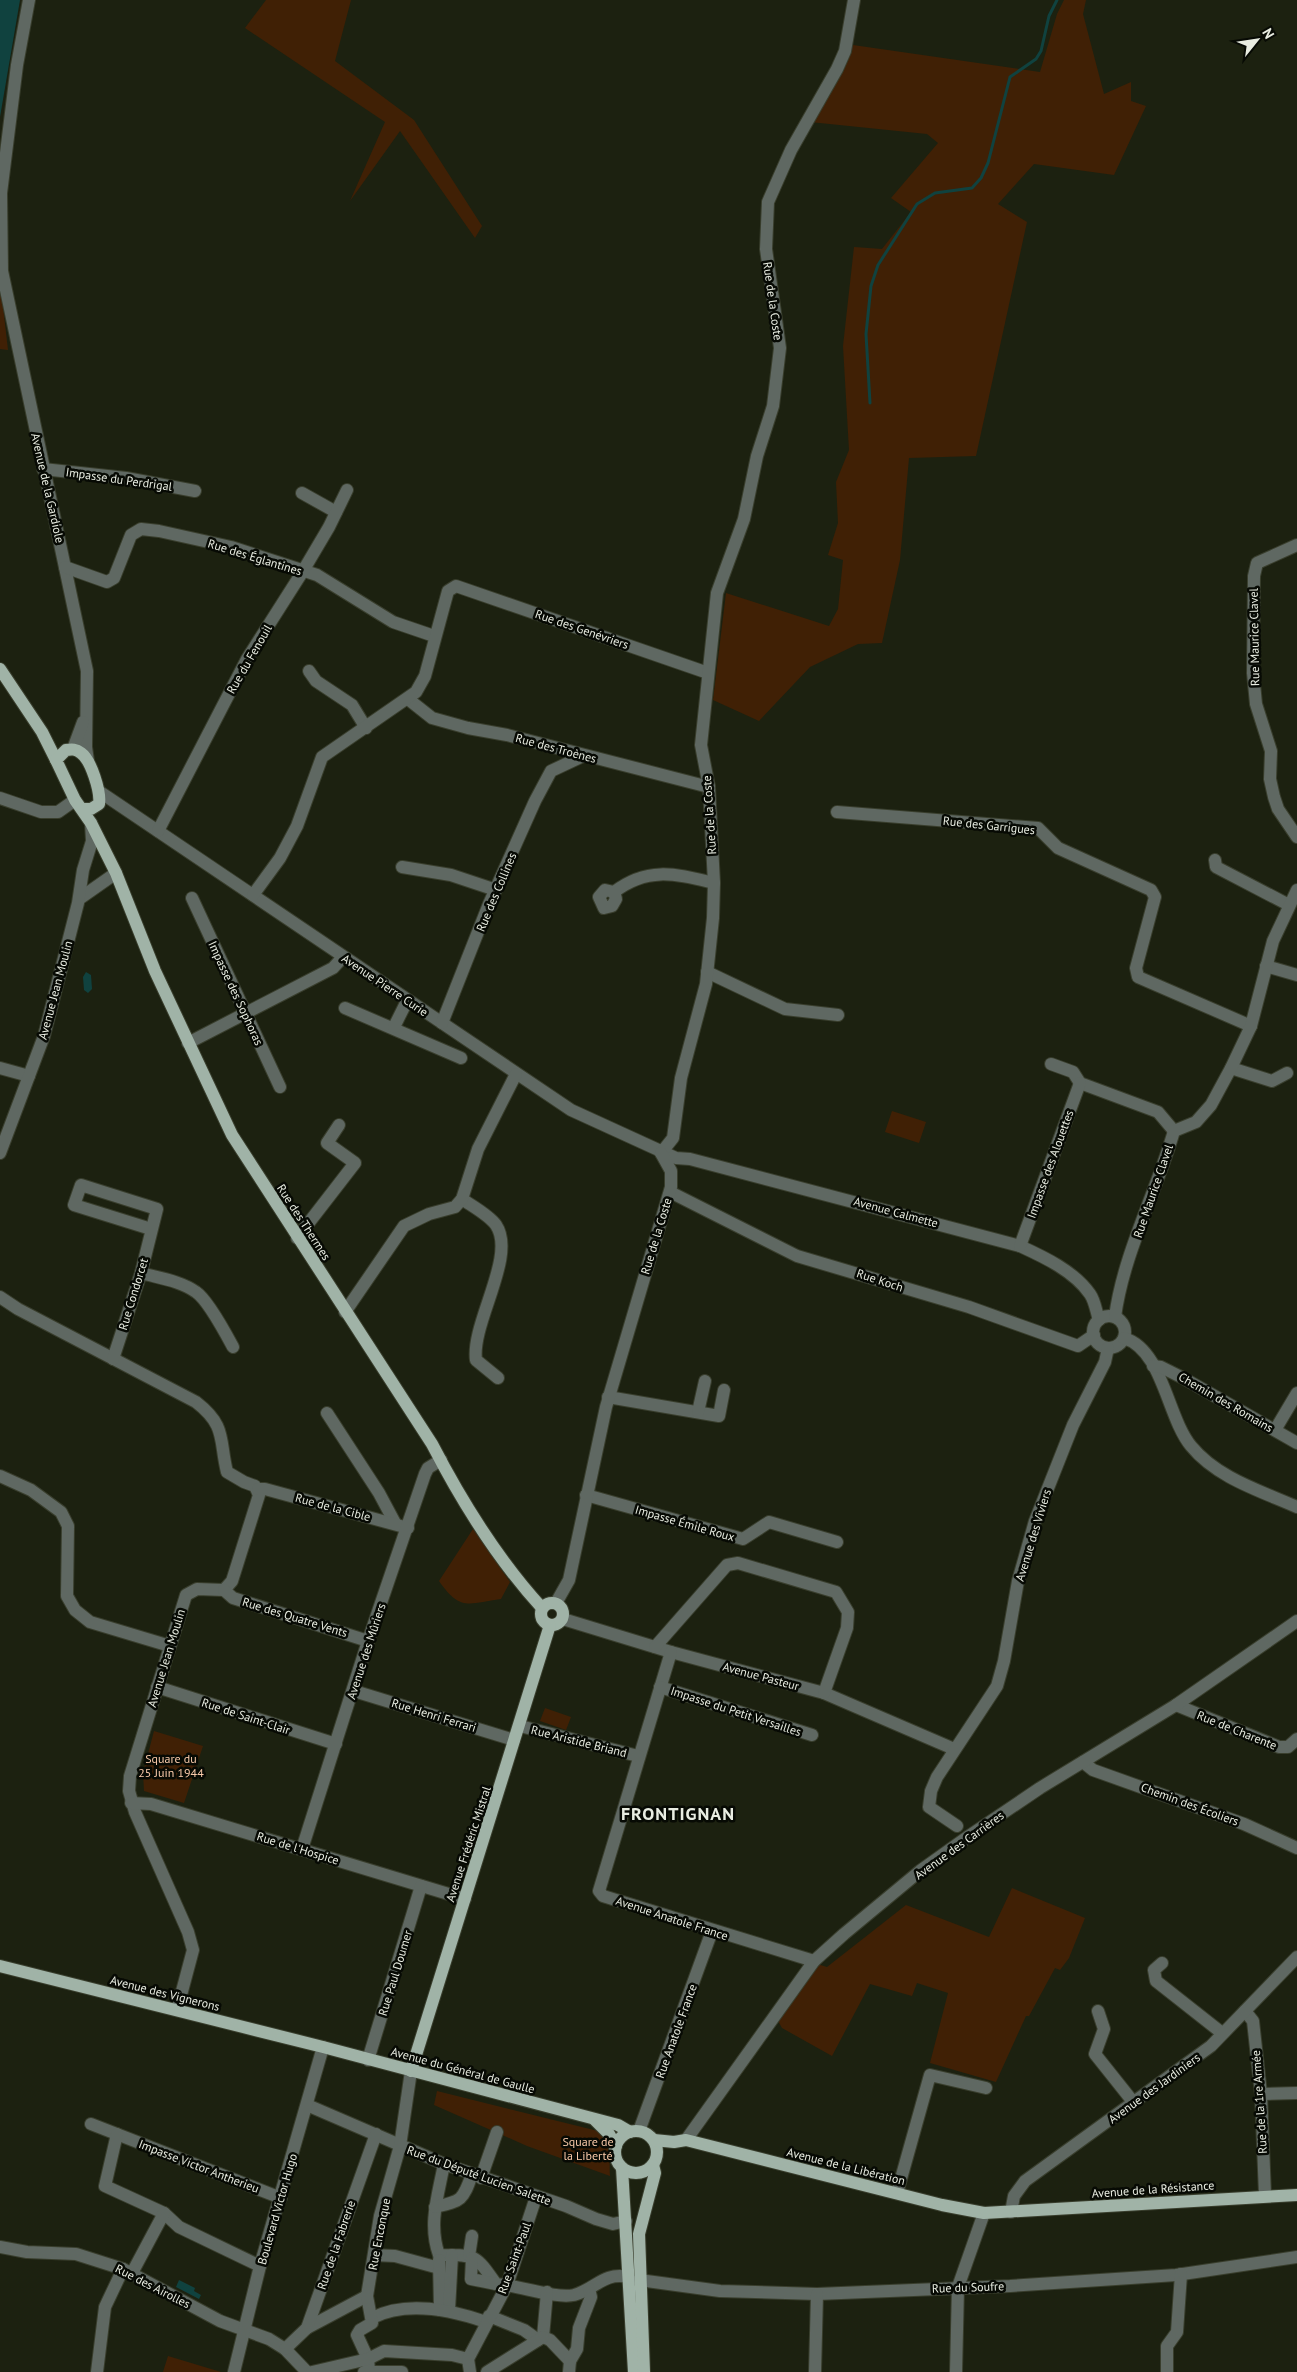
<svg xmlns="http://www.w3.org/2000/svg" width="1297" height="2372" viewBox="0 0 1297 2372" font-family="'PT Sans',sans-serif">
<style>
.green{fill:#402005}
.water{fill:#10423f}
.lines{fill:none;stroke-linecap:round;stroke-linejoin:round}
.stream{stroke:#10423f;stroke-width:3}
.minor-casing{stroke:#393e2d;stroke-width:14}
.major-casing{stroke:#393e2d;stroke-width:14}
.minor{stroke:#5f6862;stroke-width:12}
.major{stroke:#a0b3a7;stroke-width:12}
.labels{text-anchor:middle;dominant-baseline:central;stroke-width:5;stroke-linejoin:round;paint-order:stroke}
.street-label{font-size:12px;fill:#e9ede2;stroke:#070a04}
.park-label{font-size:12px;fill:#fbcbab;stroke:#070a04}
.district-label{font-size:18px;font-weight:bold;letter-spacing:1px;fill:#e9ede2;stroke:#070a04}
</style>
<rect width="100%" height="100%" fill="#1c2110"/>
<g class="green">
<path d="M266 0H351L335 61 414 120 482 226 475 238 400 131 350 201 385 122 245 28Z"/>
<path d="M1064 0H1086L1083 14 1104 94 1131 82V101L1146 106 1114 175 1034 164 998 204 1027 222 976 456 909 458 900 560 882 643 858 644 810 667 759 721 713 700 726 593 829 626 838 609 843 560 828 555 838 523 836 482 849 450 843 346 854 247 882 249 911 212 891 198 938 143 927 134 810 122 853 45 1040 72 1057 14Z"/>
<path d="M0 281 8 350 0 349Z"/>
<path d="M892 1111 926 1122 919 1143 885 1132Z"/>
<path d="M473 1529 510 1582 501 1599C467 1604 460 1611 439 1581Z"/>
<path d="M545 1708 571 1717 566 1730 540 1721Z"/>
<path d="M154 1731 203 1746 184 1803 144 1791 143 1773Z"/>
<path d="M1012 1888 1085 1918 1069 1958 1060 1970 1055 1968 1029 2016H1026L996 2082 930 2063 948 1993 917 1983 912 1996 870 1984 832 2056 782 2028 778 2021 817 1964 827 1967 906 1905 989 1937Z"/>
<path d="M437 2091 598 2131C612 2142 609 2159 610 2176L527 2146 434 2105Z"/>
<path d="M168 2356 221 2372H163Z"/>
</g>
<g class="water">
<path d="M0 0H20L0 117Z"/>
<path d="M86 972 91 975 92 989 88 993 84 990 83 977Z"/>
<path d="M179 2280 195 2288 194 2291 201 2295 199 2299 176 2287Z"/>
</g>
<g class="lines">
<path class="stream" d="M870 403 866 334 871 286 878 265 917 204 935 193 972 188 981 178 988 163 1010 77 1036 59 1041 51 1049 16 1057 0"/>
<g class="minor-casing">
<g id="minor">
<path d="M29 0 17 65 1 193 2 271 87 671 86 747 88 761"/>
<path d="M43 469 126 478 195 491"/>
<path d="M302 493 336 512"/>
<path d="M1297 545 1257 563 1254 576 1253 673 1256 704 1271 751 1270 779 1274 797 1278 809 1297 837"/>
<path d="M65 567 107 582 114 578 131 535 141 529 159 531 231 547 317 575 393 622 434 636"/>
<path d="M309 671 316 681 352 705 366 728"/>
<path d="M408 699 432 718 468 728 507 735 709 787"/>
<path d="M73 749 83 722"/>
<path d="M100 792 571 1110 676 1158 690 1159 1020 1246C1044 1257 1074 1271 1090 1294 1095 1301 1096 1311 1099 1320"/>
<path d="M0 798 41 812H58L75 800"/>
<path d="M837 812 1038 828 1058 848 1151 890 1155 897 1136 968 1138 977 1251 1026"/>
<path d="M158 831 247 659 303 571 329 527 347 490"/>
<path d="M1215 860 1216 867 1289 905"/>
<path d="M402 867 451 875 496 890"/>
<path d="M614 892 616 899 612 906 604 908 599 897 605 890 614 892C648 866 676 874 714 883"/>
<path d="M253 895 280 858 297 826 322 757 416 692 425 676 448 591 456 586 708 673"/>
<path d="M192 898 280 1087"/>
<path d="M79 899 116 873"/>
<path d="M1266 966 1297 975"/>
<path d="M707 972 785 1009 838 1015"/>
<path d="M345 1008 461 1058"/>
<path d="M442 1023 489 904 535 801 551 771 583 756"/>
<path d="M394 1027 407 1001"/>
<path d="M188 1043 333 968 343 957"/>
<path d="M1051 1064 1073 1072 1080 1083 1158 1112 1174 1131"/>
<path d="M0 1068 29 1076"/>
<path d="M1231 1068 1272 1081 1287 1073"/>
<path d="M0 1153 44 1036 78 903 83 870 92 841 91 823"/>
<path d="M661 1153 673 1138 681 1078 706 984 713 918 714 883 709 787 701 745 717 593 744 519 757 456 773 406 780 348 766 249 768 202 791 150 837 69 845 51 854 0"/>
<path d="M670 1192 797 1256 969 1307 1078 1346 1094 1335"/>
<path d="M462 1199C472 1206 489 1215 496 1225 517 1256 471 1323 476 1360L498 1378"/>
<path d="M297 1238 355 1163 327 1143 339 1125"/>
<path d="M1020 1246 1080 1083"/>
<path d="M141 1273C159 1278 181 1281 196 1292 208 1300 226 1334 233 1347"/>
<path d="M0 1297 18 1309 196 1402C227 1426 219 1440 227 1472L244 1482 255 1486 259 1495 232 1581 224 1590 197 1589 186 1595 130 1776 129 1791 135 1812 188 1932 193 1950 177 2010"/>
<path d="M345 1312 404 1226 429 1214 455 1207 462 1199 478 1149 516 1074"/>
<circle cx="1109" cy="1332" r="16"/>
<path d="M1115 1317C1123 1255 1156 1193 1174 1131L1196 1122 1211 1105 1231 1068 1251 1026 1273 941 1297 890"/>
<path d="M1124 1338C1163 1350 1167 1417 1191 1446 1217 1478 1261 1491 1297 1507"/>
<path d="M113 1359 141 1273 157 1209 81 1185 74 1205 151 1229"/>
<path d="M1153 1366 1161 1367 1183 1378 1297 1443"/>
<path d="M608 1397 719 1416 724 1390"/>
<path d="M698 1412 705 1381"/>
<path d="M327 1413 379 1493 395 1523"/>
<path d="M1275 1430 1297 1393"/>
<path d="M0 1476 31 1490 61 1512 68 1526 67 1596 75 1610 90 1622 170 1646"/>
<path d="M258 1489H265L408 1528"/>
<path d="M586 1495 743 1539 769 1522 837 1542"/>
<path d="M224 1590 233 1598 368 1641"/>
<path d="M556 1603 569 1580 606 1407 671 1187V1171L661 1153"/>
<path d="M563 1619 671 1652 824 1693 954 1749"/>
<path d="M655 1647 727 1565 738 1563 836 1592 848 1612 847 1628 824 1693"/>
<path d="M671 1652 599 1891 603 1896 814 1961"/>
<path d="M157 1687 336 1744"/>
<path d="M660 1687 812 1735"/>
<path d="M354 1691 514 1740"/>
<path d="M1176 1705 1279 1747H1288L1297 1739"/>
<path d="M520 1726 638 1756"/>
<path d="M1083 1762 1093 1770 1244 1824 1297 1848"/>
<path d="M131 1803 151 1804 465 1899"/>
<path d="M957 1826 929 1807 931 1791 937 1777 997 1686 1004 1661 1018 1581 1035 1521 1073 1425 1105 1362 1108 1348"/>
<path d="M302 1849 368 1641 425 1474 428 1468 441 1460"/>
<path d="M1162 1963 1154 1970 1156 1981 1222 2033"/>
<path d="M1098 2011 1104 2029 1095 2054 1134 2103"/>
<path d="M1245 2011 1253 2021 1261 2094 1265 2195"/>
<path d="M368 2060 421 1886"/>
<path d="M1261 2094 1297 2093"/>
<path d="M307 2105 444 2164 566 2206 596 2219 613 2224 626 2221"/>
<path d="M91 2124 281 2198"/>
<path d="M639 2131 712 1931"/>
<path d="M117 2134 105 2186 164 2213 179 2227 260 2266"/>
<path d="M686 2140 814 1961 844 1934 920 1871 969 1836 1040 1788 1176 1705 1297 1621"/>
<path d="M444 2164C438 2196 428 2224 439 2255 476 2255 475 2254 496 2284 518 2285 555 2299 574 2295 596 2289 603 2272 628 2277"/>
<path d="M481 2178 497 2132"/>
<path d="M897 2193 930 2075 986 2088"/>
<path d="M435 2207C461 2201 463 2201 472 2174"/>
<path d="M1011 2212 1014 2196 1025 2181 1211 2046 1297 1957"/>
<path d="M0 2247 27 2252 76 2254 123 2269 220 2321 269 2339 285 2349 307 2372"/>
<path d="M374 2255 395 2256 439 2268"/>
<path d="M469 2256 472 2236"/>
<path d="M472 2258 471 2279 496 2284"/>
<path d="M439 2260 440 2310"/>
<path d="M132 2273 164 2213"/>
<path d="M639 2280 720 2291 817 2294 1010 2286 1176 2275 1297 2257"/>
<path d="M449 2310 452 2255"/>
<path d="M489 2316 524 2330 538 2340"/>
<path d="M372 2318C407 2300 451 2310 486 2322"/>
<path d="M307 2328 367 2296"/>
<path d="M543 2337 547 2292"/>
<path d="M543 2337 550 2340 570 2361"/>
<path d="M285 2349 307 2328 376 2134"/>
<path d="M369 2370 368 2359 357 2335 360 2330 372 2323 367 2296 380 2216 400 2146 411 2071"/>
<path d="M97 2372 105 2307 123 2269"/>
<path d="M234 2372 260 2266 323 2047"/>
<path d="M312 2372 368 2359 384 2351 452 2355 468 2359"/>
<path d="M364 2372H402"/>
<path d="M470 2372 468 2359 507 2285 536 2197"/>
<path d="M487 2372 543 2337"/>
<path d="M569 2372 570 2361 577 2349 579 2328 591 2297 589 2289"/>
<path d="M815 2372 817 2294"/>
<path d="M956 2372 958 2287 984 2213"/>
<path d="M1167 2372V2346L1177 2332 1181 2274"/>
</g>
</g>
<g class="major-casing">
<g id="major">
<path d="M0 669 42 732 56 760"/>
<path d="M83 809H91L99 804C101 792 91 760 81 753 76 749 72 749 66 750L56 760 75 800 91 823 116 873 155 971 232 1135 432 1444C462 1502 498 1560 542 1608"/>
<circle cx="552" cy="1614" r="11"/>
<path d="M0 1966 323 2047 618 2125 630 2132"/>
<path d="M411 2071 550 1625"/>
<path d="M595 2120 609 2134 616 2146"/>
<circle cx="636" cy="2152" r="21"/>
<path d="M654 2140 674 2142 686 2140 942 2205 984 2213 1297 2195"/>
<path d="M622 2168 634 2372"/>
<path d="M644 2372 639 2234 655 2173 653 2165"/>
</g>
</g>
<use href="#minor" class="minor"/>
<use href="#major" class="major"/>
</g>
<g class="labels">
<g class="street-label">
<text transform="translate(773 301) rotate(82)">Rue de la Coste</text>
<text transform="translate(119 479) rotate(8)">Impasse du Perdrigal</text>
<text transform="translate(48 488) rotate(77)">Avenue de la Gardiole</text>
<text transform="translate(255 557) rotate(17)">Rue des Églantines</text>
<text transform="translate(582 629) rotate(19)">Rue des Genévriers</text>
<text transform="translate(1254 637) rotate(-91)">Rue Maurice Clavel</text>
<text transform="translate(249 659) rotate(-60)">Rue du Fenouil</text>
<text transform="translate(556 748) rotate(15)">Rue des Troènes</text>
<text transform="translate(709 815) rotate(-94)">Rue de la Coste</text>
<text transform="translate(989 825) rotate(6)">Rue des Garrigues</text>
<text transform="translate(496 892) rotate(-67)">Rue des Collines</text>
<text transform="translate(385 985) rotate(34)">Avenue Pierre Curie</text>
<text transform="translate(55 990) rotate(-75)">Avenue Jean Moulin</text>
<text transform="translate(236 993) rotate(65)">Impasse des Sophoras</text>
<text transform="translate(1050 1164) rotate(-70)">Impasse des Alouettes</text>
<text transform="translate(1153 1191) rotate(-71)">Rue Maurice Clavel</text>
<text transform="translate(896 1212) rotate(15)">Avenue Calmette</text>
<text transform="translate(304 1222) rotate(57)">Rue des Thermes</text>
<text transform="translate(656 1236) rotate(-73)">Rue de la Coste</text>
<text transform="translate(880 1280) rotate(18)">Rue Koch</text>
<text transform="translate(133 1294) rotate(-73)">Rue Condorcet</text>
<text transform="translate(1226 1402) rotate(30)">Chemin des Romains</text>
<text transform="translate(333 1507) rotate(15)">Rue de la Cible</text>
<text transform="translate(685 1523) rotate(16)">Impasse Émile Roux</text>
<text transform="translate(1033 1535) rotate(-73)">Avenue des Viviers</text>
<text transform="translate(295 1617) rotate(17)">Rue des Quatre Vents</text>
<text transform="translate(366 1651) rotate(-72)">Avenue des Mûriers</text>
<text transform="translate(166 1658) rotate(-73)">Avenue Jean Moulin</text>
<text transform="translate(761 1676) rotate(15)">Avenue Pasteur</text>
<text transform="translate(736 1711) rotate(18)">Impasse du Petit Versailles</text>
<text transform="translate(434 1715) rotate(17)">Rue Henri Ferrari</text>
<text transform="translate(246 1716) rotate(18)">Rue de Saint-Clair</text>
<text transform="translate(1237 1730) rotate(22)">Rue de Charente</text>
<text transform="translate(579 1741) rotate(14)">Rue Aristide Briand</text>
<text transform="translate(1190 1804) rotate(20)">Chemin des Écoliers</text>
<text transform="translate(468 1844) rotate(-72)">Avenue Frédéric Mistral</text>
<text transform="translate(959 1845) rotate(-36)">Avenue des Carrières</text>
<text transform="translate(298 1848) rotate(17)">Rue de l'Hospice</text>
<text transform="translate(672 1918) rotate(18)">Avenue Anatole France</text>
<text transform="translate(395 1973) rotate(-73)">Rue Paul Doumer</text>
<text transform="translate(165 1993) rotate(14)">Avenue des Vignerons</text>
<text transform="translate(676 2031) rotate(-70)">Rue Anatole France</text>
<text transform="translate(463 2070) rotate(15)">Avenue du Général de Gaulle</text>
<text transform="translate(1154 2088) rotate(-36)">Avenue des Jardiniers</text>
<text transform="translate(1259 2102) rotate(-94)">Rue de la 1re Armée</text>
<text transform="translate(199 2166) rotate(21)">Impasse Victor Antherieu</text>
<text transform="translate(846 2166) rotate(14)">Avenue de la Libération</text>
<text transform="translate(479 2175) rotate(20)">Rue du Député Lucien Salette</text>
<text transform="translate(1153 2189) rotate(-4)">Avenue de la Résistance</text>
<text transform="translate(277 2209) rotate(-74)">Boulevard Victor Hugo</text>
<text transform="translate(379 2234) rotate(-79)">Rue Enconque</text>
<text transform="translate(336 2245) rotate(-71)">Rue de la Fabrerie</text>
<text transform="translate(514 2258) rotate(-70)">Rue Saint-Paul</text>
<text transform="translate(153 2286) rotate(27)">Rue des Airolles</text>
<text transform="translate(968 2287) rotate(-2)">Rue du Soufre</text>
</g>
<g class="park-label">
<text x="171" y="1758">Square du<tspan x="171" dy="14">25 Juin 1944</tspan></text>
<text x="588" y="2141">Square de<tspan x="588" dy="14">la Liberté</tspan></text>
</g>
<g class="district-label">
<text x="678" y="1813">FRONTIGNAN</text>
</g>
</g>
<g transform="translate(1257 40) rotate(60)" stroke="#070a04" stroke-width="4" paint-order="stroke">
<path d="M0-4L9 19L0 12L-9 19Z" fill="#e9ede2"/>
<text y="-8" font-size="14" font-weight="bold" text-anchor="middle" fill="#e9ede2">N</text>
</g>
</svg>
